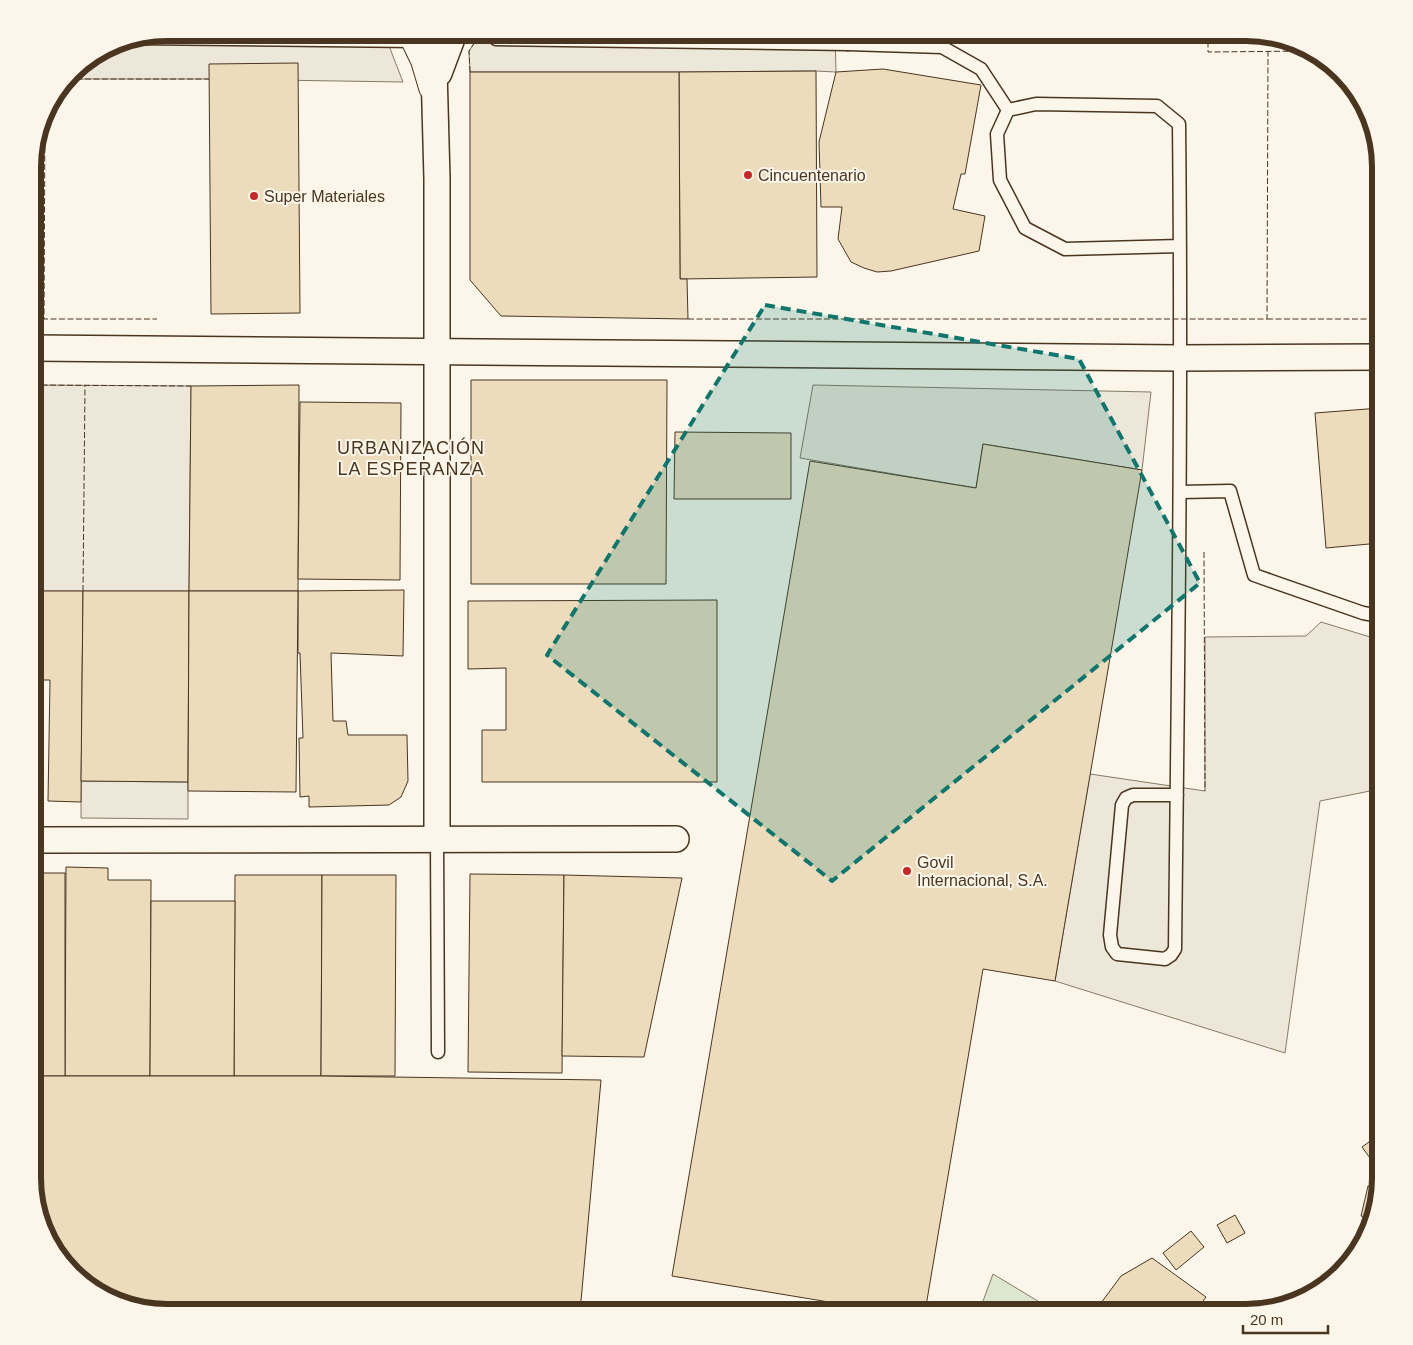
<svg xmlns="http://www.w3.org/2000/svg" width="1413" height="1345" viewBox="0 0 1413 1345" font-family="Helvetica,sans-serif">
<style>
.green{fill:#dce7d0;stroke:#887966}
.parking{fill:#ede7d9;stroke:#887966}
.building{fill:#ecdcbc;stroke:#4a3520}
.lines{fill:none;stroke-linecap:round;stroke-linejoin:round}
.service-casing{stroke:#4a3520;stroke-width:15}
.minor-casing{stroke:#4a3520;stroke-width:28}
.primary-casing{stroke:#4a3520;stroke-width:30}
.service{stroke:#fbf6e9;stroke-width:12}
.minor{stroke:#fbf6e9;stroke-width:25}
.primary{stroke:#fbf6e9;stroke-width:28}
.fence{stroke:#4a3520;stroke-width:1;stroke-dasharray:6 2.5;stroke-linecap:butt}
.marked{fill:#0f766e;fill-opacity:0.2;stroke:#0f766e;stroke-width:4;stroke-dasharray:10 6;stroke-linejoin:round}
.poi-dot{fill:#c62828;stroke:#fbf6e9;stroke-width:2}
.labels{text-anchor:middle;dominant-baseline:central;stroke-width:4;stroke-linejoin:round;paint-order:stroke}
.poi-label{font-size:16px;fill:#4a3520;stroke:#fbf6e9;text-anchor:start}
.neighbourhood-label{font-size:18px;letter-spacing:1px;fill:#4a3520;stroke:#fbf6e9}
.rim{fill:none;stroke:#4a3520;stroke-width:6}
</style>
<rect width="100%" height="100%" fill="#fbf6e9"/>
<path class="green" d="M993 1274 1056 1312H979Z"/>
<g class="parking">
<path d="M167 33H384L403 82 209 79H68L78 66 116 43Z"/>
<path d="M481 33H835L836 72 816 71 679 72H470L469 51Z"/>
<path d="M33 385 191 386 189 591H33Z"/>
<path d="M813 385 1151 392 1142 470 983 444 976 488 800 458Z"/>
<path d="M1321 622 1380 640V789L1320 801 1285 1053 1055 981 1090 774 1205 791V637L1306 636Z"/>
<path d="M81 781 188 782V819L81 818Z"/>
</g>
<g class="building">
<path d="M298 63 300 313 211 314 209 64Z"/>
<path d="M883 69 981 85 965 174H961L953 209 985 216 979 251 891 271 877 272 864 268 851 262 838 239 842 207H821L819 142 836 72Z"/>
<path d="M816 71 817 277 680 279 679 72Z"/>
<path d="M470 72H679L680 279H687L688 319 501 316 470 280Z"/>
<path d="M471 380H667L666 584H471Z"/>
<path d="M299 385 298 591H189L191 386Z"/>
<path d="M300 402 401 403 400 580 298 579Z"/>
<path d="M1380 408V543L1326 548 1315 413Z"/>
<path d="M675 432 791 433V499H674Z"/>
<path d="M983 444 1142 470 1055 981 983 969 925 1312H889L672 1276 810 461 976 488Z"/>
<path d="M404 590 403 656 331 653 333 721H346L348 735H407L408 781 401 797 389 805 309 807V796L300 797 299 738H303L300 653H298V591Z"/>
<path d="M33 591H83L81 802 48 801 50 680H33Z"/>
<path d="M83 591H189L188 782 81 781Z"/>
<path d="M189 591H298L296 792 188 791Z"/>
<path d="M717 600V782H482V730H506V668L468 669V601Z"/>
<path d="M66 867 108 868V880H151L150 1076H65Z"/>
<rect x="33" y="873" width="32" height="203"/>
<path d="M470 874 564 875 562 1073 468 1072Z"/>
<path d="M235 875H322L321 1076H234Z"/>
<path d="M322 875H396L395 1076H321Z"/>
<path d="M564 875 682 878 644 1057 562 1056Z"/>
<path d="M151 901H235L234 1076H150Z"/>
<path d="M33 1076H321L601 1080 580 1312H168L116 1302 72 1273 43 1229 33 1186Z"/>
<path d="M1380 1134V1172L1362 1147Z"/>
<path d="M1368 1186 1378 1189 1372 1219 1361 1216Z"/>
<path d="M1235 1215 1245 1233 1227 1243 1217 1225Z"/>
<path d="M1191 1231 1204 1247 1176 1270 1163 1253Z"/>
<path d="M1152 1258 1206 1297 1195 1312H1167L1156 1304 1149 1312H1114L1101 1303 1121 1276Z"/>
</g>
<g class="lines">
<g class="service-casing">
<g id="service">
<path d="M850 33 848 44 942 47 981 69 1008 110"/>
<path d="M137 38 416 41"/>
<path d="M496 39 848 44"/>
<path d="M1180 492 1230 491 1254 575 1363 613 1380 616"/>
<path d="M1177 795H1133L1126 798 1122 805 1110 935 1112 947 1117 954 1165 959 1171 955 1175 949C1178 674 1182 399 1179 124L1157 106 1036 104 1008 110 997 134 1000 180 1025 228 1065 249 1180 246"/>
<path d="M437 839 438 1052"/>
</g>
</g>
<g class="minor-casing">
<g id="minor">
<path d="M433 33 437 179V839"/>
<path d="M439 73 454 33"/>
<path d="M33 348 1180 358 1380 357"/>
<path d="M33 840 676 839"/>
</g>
</g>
<g class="primary-casing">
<path id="primary" d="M412 33 425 60 433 87"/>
</g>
<use href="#service" class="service"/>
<use href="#minor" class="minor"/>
<use href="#primary" class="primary"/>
<g class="fence">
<path d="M1208 33V52L1311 51"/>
<path d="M470 72 469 51 481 33"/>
<path d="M68 79H209"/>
<path d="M45 113 44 319H157"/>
<path d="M688 319H1267L1268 52"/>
<path d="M1267 319H1380"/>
<path d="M33 385 191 386"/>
<path d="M1204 552 1205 791"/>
<path d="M83 591 85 386"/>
</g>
</g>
<path class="marked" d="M765 305 1079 359 1200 583 832 881 547 655Z"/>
<g class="poi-dot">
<circle cx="748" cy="175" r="5"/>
<circle cx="254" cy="196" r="5"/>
<circle cx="907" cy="871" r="5"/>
</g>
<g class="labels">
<g class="poi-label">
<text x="758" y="175">Cincuentenario</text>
<text x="264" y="196">Super Materiales</text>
<text x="917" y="862">Govil<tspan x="917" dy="18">Internacional, S.A.</tspan></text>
</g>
<g class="neighbourhood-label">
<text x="411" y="448">URBANIZACIÓN<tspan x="411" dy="21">LA ESPERANZA</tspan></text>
</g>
</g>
<path d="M0 0H1413V1345H0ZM167 41H1246A126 126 0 0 1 1372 167V1178A126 126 0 0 1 1246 1304H167A126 126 0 0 1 41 1178V167A126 126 0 0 1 167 41Z" fill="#fbf6e9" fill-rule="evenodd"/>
<path class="rim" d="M167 41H1246A126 126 0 0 1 1372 167V1178A126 126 0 0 1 1246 1304H167A126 126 0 0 1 41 1178V167A126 126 0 0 1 167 41Z"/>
<path d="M1243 1325v8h85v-8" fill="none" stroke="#4a3520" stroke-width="2.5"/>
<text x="1250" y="1325" font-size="15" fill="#4a3520" stroke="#fbf6e9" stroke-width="4" paint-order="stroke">20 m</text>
</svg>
